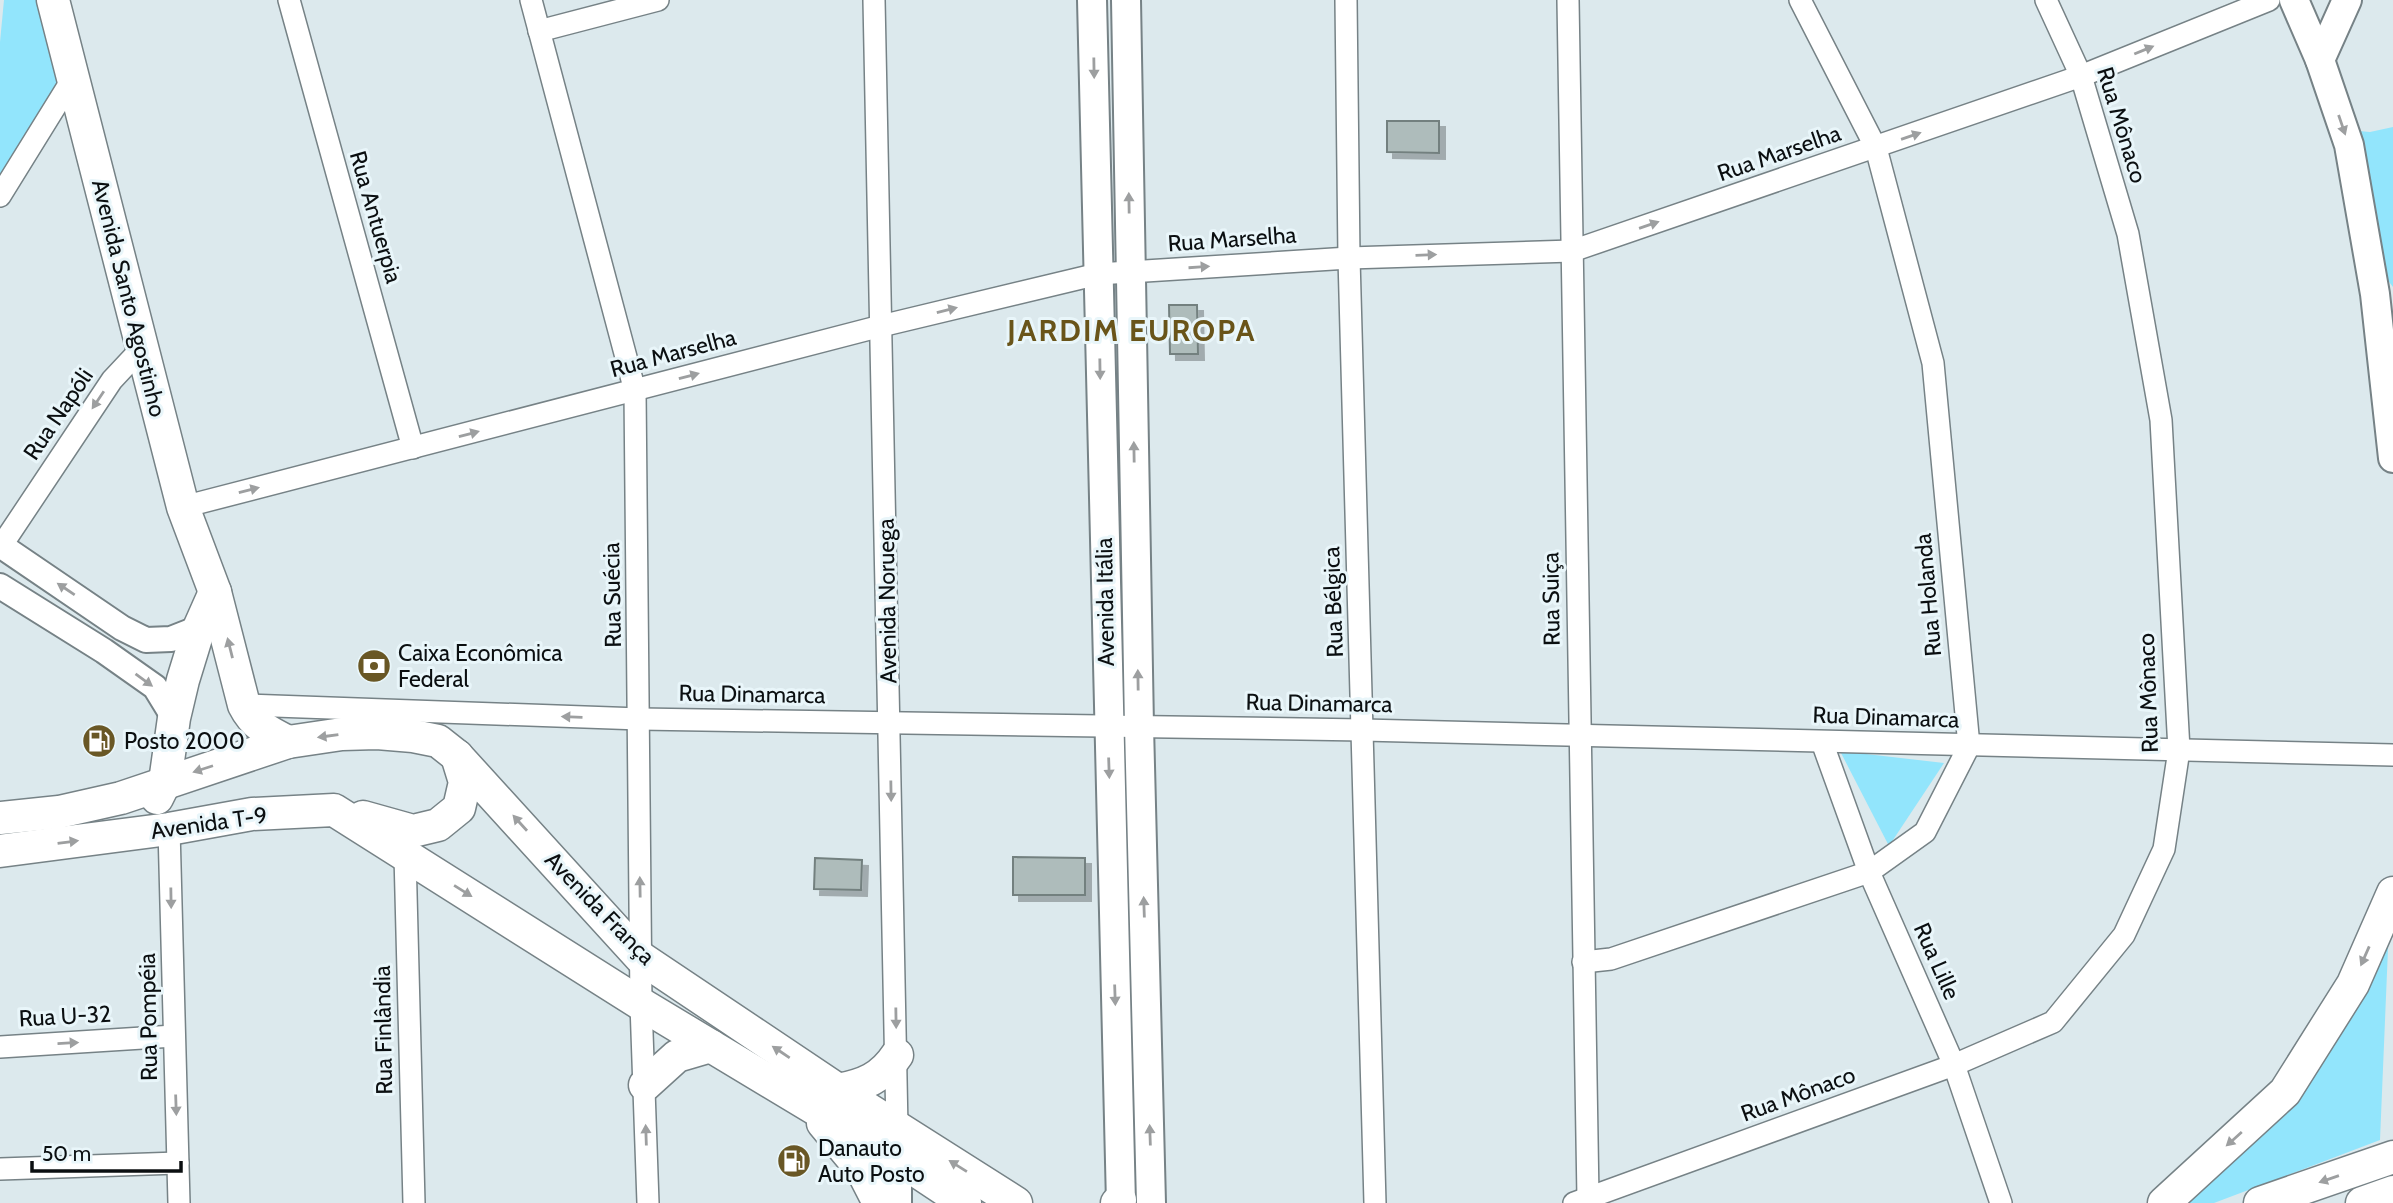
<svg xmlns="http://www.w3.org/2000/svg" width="2393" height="1203" viewBox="0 0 2393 1203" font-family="Cabin,sans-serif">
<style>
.green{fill:#92e5fc}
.building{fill:#aebcbb;stroke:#73807f;stroke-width:2;filter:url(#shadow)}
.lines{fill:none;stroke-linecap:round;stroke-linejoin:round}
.minor-casing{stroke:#768286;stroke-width:24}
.tertiary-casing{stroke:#768286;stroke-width:28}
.secondary-casing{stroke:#768286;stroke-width:32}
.primary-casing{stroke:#768286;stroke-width:35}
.minor{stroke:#fff;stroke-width:21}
.tertiary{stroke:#fff;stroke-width:24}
.secondary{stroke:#fff;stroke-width:28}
.primary{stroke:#fff;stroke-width:32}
.oneway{fill:#9d9fa0}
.labels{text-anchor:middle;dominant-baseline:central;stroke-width:6;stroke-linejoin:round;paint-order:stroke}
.street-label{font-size:23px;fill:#0b0f11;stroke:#e9f6fa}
.poi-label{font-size:23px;fill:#0b0f11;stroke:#e9f6fa;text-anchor:start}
.district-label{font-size:30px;font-weight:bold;letter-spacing:2px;fill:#695419;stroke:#e9f6fa}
</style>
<defs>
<filter id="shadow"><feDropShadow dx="6" dy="6" stdDeviation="0" flood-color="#0004"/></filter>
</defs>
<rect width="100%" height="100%" fill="#dce9ed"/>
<g class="green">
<path d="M4 0H41L65 79 0 177V42Z"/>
<path d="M2393 127V287L2384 275 2359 131 2370 132Z"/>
<path d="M1840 751 1944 763 1889 846Z"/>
<path d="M2389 925 2380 1140 2214 1203H2180L2228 1159Z"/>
</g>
<g class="building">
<path d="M1387 121H1439V153L1387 152Z"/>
<path d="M1169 305H1197L1198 354H1170Z"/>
<path d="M1013 857 1085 858V895H1013Z"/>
<path d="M815 858 862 860 861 890 814 889Z"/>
</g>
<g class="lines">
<g class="minor-casing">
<g id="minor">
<path d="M289 0 413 448"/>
<path d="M531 0 635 391 641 1004 648 1203"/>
<path d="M874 0 897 1128"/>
<path d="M1346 0 1349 258 1375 1203"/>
<path d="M1568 0 1588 1198"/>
<path d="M539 31 658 0"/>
<path d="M0 196 73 78"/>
<path d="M183 507 881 326 1098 274 1349 258 1572 251 2081 76 2269 0"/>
<path d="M0 548 112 380 142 348"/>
<path d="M244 705 640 719 1363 730 2393 755"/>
<path d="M1822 742 1869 872 1954 1065 2001 1203"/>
<path d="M169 829 179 1203"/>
<path d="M405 855 414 1203"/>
<path d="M1583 962 1611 959 1869 872 1925 832 1969 746 1933 363 1876 148 1800 0"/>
<path d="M0 1047 174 1036"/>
<path d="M0 1169 178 1163"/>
<path d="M1574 1203 1954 1065 2053 1022 2124 935 2164 849 2179 750 2161 420 2128 234 2081 76 2046 0"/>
</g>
</g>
<g class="tertiary-casing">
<g id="tertiary">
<path d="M0 545 122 628 146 640 171 639 199 628"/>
<path d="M0 586 104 651 155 687 174 718"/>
</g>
</g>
<g class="secondary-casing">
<g id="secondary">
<path d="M1092 0 1121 1203"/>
<path d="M1126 0 1139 726 1151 1203"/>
<path d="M2294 0 2320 60 2349 145 2375 294 2393 458"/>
<path d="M2320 60 2347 0"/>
<path d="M897 1203V1141"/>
</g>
</g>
<g class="primary-casing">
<g id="primary">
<path d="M53 0 183 507 215 592 244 705C254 725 268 732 288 742"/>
<path d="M157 798 165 782 174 718 183 680 199 628 215 592"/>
<path d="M363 817 413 831 438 825 459 808 465 782 457 756"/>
<path d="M0 818 59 812 121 798 288 742 342 734 377 733 413 736 438 741 457 756 641 958 838 1090 1016 1203"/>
<path d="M0 851 169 829 252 814 334 810 641 1004 897 1158 965 1203"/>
<path d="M645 1085 677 1056 711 1046"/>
<path d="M838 1090C864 1085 882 1078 897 1055"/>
<path d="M823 1123 862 1170 879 1203"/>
<path d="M1117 1203 1120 1200"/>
<path d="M2164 1203 2285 1092 2353 984 2393 893"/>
<path d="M2260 1203 2393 1157"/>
<path d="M2362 1203 2393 1192"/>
</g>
</g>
<use href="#minor" class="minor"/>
<use href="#tertiary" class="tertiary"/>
<use href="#secondary" class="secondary"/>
<use href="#primary" class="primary"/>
</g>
<defs><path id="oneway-solid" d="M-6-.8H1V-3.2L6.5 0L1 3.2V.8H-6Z" transform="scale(1.75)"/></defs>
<g class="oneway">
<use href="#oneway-solid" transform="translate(2144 50) rotate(-22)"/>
<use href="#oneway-solid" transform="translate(1094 68) rotate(89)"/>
<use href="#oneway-solid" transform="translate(2342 125) rotate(71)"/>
<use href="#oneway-solid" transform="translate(1911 136) rotate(-19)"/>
<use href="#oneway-solid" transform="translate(1129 203) rotate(-91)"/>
<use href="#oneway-solid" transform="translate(1649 225) rotate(-19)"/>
<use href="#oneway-solid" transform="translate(1426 255) rotate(-2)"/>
<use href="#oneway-solid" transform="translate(1199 267) rotate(-4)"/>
<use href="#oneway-solid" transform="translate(947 310) rotate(-14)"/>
<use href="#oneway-solid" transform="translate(1100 369) rotate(89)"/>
<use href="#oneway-solid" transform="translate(689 376) rotate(-15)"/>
<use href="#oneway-solid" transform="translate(98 400) rotate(124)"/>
<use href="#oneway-solid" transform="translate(469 434) rotate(-15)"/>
<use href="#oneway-solid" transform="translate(1134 452) rotate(-91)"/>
<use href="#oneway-solid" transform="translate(249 490) rotate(-14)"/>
<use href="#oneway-solid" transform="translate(66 589) rotate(-146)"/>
<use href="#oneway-solid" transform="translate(230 648) rotate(-104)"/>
<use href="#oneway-solid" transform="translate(144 680) rotate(36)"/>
<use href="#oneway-solid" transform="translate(1138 680) rotate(-91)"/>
<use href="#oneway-solid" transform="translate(572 717) rotate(-178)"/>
<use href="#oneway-solid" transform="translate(328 736) rotate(172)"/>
<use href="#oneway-solid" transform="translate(1109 768) rotate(88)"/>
<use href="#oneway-solid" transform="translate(203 769) rotate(162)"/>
<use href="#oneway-solid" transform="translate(891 791) rotate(89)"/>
<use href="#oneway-solid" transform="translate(520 823) rotate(-132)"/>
<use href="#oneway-solid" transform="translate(68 842) rotate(-7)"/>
<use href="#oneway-solid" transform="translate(640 887) rotate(-91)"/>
<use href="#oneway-solid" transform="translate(463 891) rotate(32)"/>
<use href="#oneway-solid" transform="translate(171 898) rotate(89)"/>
<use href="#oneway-solid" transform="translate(1144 907) rotate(-92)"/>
<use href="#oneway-solid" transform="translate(2365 956) rotate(114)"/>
<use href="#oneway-solid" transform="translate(1115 995) rotate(88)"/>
<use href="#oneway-solid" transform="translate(896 1018) rotate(89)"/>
<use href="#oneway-solid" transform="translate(68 1043) rotate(-3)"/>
<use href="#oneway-solid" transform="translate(781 1052) rotate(-146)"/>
<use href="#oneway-solid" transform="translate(176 1105) rotate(88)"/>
<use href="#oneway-solid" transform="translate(646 1135) rotate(-92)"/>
<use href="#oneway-solid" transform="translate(1150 1135) rotate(-92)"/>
<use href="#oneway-solid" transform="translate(2234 1139) rotate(138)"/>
<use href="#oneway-solid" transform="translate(958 1166) rotate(-148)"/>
<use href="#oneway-solid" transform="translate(2329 1179) rotate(161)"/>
</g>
<defs>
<g id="bank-disc" transform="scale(1.75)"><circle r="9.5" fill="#695725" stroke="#e9f6fa"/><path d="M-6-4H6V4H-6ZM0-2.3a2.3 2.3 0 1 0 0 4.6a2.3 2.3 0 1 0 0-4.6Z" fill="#fff"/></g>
<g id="fuel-disc" transform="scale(1.75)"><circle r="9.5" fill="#695725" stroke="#e9f6fa"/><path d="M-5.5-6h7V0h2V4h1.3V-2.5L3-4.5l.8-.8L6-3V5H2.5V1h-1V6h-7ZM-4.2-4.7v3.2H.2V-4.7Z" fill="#fff"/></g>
</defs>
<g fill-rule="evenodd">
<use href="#bank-disc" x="374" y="666"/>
<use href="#fuel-disc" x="99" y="741"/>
<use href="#fuel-disc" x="794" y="1161"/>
</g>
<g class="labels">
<g class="street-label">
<text transform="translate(2122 125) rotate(73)">Rua Mônaco</text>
<text transform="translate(1779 153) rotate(-19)">Rua Marselha</text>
<text transform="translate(376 217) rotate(74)">Rua Antuerpia</text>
<text transform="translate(1232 239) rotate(-4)">Rua Marselha</text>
<text transform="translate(129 298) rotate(76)">Avenida Santo Agostinho</text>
<text transform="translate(673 353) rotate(-15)">Rua Marselha</text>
<text transform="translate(58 414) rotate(-56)">Rua Napóli</text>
<text transform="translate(612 595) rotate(-91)">Rua Suécia</text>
<text transform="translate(1928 595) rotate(-95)">Rua Holanda</text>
<text transform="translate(1551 599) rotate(-91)">Rua Suiça</text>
<text transform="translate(887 601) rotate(-91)">Avenida Noruega</text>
<text transform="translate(1105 602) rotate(-91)">Avenida Itália</text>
<text transform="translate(1333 602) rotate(-92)">Rua Bélgica</text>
<text transform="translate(2148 693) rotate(-92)">Rua Mônaco</text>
<text transform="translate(752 694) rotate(1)">Rua Dinamarca</text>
<text transform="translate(1319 703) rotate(1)">Rua Dinamarca</text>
<text transform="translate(1886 717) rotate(2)">Rua Dinamarca</text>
<text transform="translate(209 823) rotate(-8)">Avenida T-9</text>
<text transform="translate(600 908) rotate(46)">Avenida França</text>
<text transform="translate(1937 961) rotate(66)">Rua Lille</text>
<text transform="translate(65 1016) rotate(-3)">Rua U-32</text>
<text transform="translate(148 1017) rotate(-91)">Rua Pompéia</text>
<text transform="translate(383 1030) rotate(-91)">Rua Finlândia</text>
<text transform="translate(1798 1094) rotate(-20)">Rua Mônaco</text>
</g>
<g class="poi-label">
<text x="398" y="653">Caixa Econômica<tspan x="398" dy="26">Federal</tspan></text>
<text x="124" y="741">Posto 2000</text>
<text x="818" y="1148">Danauto<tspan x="818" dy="26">Auto Posto</tspan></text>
</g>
<g class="district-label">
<text x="1132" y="330">JARDIM EUROPA</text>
</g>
</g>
<path d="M32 1161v10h149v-10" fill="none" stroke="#0b0f11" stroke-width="3.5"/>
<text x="42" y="1161" font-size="21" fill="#0b0f11" stroke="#e9f6fa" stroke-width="5" paint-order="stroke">50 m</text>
</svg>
